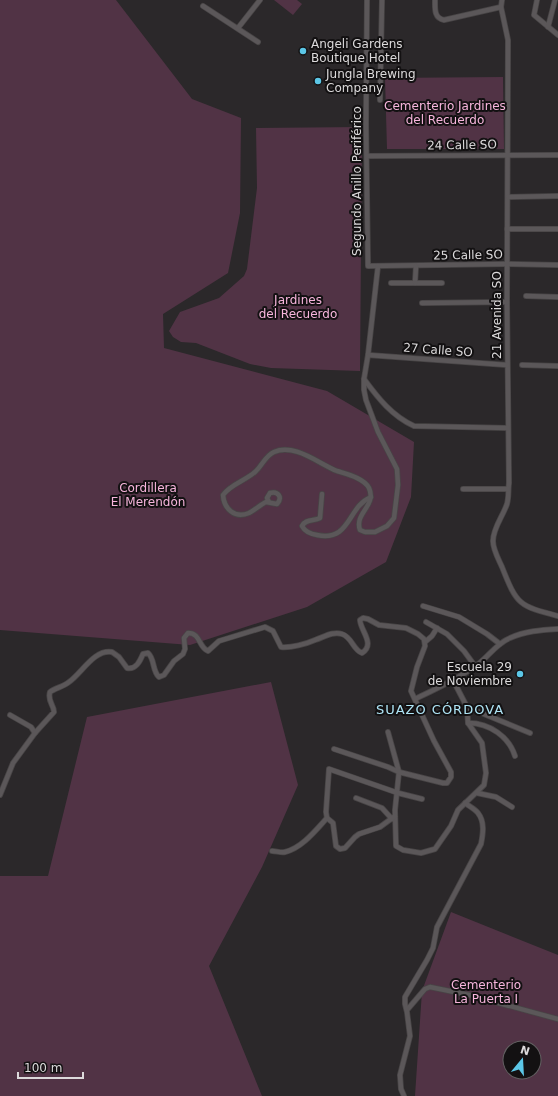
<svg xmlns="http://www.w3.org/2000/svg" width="558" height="1096" viewBox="0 0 558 1096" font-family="'DejaVu Sans',sans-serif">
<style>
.green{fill:#513345;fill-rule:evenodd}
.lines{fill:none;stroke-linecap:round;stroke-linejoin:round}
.minor-casing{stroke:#484546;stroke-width:6}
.minor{stroke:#5b5759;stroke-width:4.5}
.poi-dot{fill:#5cc7e7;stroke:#131112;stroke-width:1.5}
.labels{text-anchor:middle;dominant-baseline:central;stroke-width:4;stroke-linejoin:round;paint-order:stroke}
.poi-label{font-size:12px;fill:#dcdadb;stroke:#131112;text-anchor:start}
.park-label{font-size:12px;fill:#f7b5dc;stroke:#131112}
.street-label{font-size:12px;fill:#dcdadb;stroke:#131112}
.neighbourhood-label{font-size:13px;letter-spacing:1px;fill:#afe5f6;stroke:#131112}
</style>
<rect width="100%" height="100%" fill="#2b282a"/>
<g class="green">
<path d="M0 0H116L192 99 241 118 240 213 228 273 163 314 164 348 327 391 414 442 411 497 386 562 307 607 190 645 0 630Z"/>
<path d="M274 0H297L302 4 293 15Z"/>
<path d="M503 77 504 149H387L385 78Z"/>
<path d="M362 127 360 371 271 368 250 364 196 343 181 342 173 337 169 331 180 312 219 298 244 276 247 269 257 188 256 128Z"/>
<path d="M271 682 298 785 262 867 209 966 262 1096H0V876H48L87 717Z"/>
<path d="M451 912 558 955V1096H415L422 991ZM510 1048H534V1072H510Z"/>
</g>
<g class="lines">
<g class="minor-casing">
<g id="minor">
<path d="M367 0 366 124 368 266 507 264 558 265"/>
<path d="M435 0C435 9 434 18 444 20L501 7"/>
<path d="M502 0 501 7 508 40 507 302 509 483C508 490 509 497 507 504 503 516 493 528 493 541 493 550 499 560 502 567 517 605 519 606 558 616"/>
<path d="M537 0 534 15 558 35"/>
<path d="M203 6 258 42"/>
<path d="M548 27 555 0"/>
<path d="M238 28 260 0"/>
<path d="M380 100 382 0"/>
<path d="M367 156 558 155"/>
<path d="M508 197 558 196"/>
<path d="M507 229H558"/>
<path d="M391 283H442"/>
<path d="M415 283 416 266"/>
<path d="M526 296 558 297"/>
<path d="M422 303 507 302"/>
<path d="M368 355 507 365"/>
<path d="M522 365 558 366"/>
<path d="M364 379C378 398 392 416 414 426L508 428"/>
<path d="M463 489H508"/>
<path d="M322 494 320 518C314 521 305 519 302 526 305 532 311 534 317 535 351 542 347 507 371 497"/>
<path d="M269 502 267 498 270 493C278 491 283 497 277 504L266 502C260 505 255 510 249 513 235 519 224 509 223 495 231 484 245 481 255 472 262 466 265 456 274 452 295 443 319 464 337 471 346 474 364 478 369 488 377 506 354 513 360 530L365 532H375L387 526 394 518 398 485 397 469 378 432 366 400 364 390V379L368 355 378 266"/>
<path d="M423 606 459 617 487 634 500 644"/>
<path d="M426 622 447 634 464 651 475 666"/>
<path d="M425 642 432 636 437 628"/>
<path d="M415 699C436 689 458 679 477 665 488 657 497 643 510 638 525 631 542 630 558 629"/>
<path d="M467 707 530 733"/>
<path d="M10 715 31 727 35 733"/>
<path d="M468 723C490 723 509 737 515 756"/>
<path d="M388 732 399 772 395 810 396 846 403 850 421 853 435 849 451 826 458 810 484 785 486 773 482 743 468 723 467 707 453 680"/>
<path d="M477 793 496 797 512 807"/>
<path d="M0 795 13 763 35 733 54 712C54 705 47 701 50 692 55 688 63 687 69 682 82 673 94 649 112 652L119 657 127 668C136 670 140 661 143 654L148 653C155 659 152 671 159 677L164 675 174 661 183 654 185 649 184 638 188 633C201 633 198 647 208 651L219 641 265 627 273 631 281 647C291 648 306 644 315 640 324 637 333 631 342 634 352 637 353 650 362 653 376 644 360 630 360 620L363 618 368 619 379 625 406 628 418 634 424 639 425 646 417 667 411 691 434 741 451 772V777L447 783H443L399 772 388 767 334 749"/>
<path d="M356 798 382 808 392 819"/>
<path d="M395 816 380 827 359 834 355 837 345 848 340 849 336 846 333 823 327 818 326 812 329 769 398 793 422 799"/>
<path d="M272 851C276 851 281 853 285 852 302 848 316 830 327 818"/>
<path d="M407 1010 425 989 430 987 469 995 558 1019"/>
<path d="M404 1096 401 1089 400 1075 410 1036 407 1012 405 1004V997L427 960 433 948 437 927 481 844C483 834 485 822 478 813 475 809 469 806 465 803"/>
</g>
</g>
<use href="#minor" class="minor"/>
</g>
<g class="poi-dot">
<circle cx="303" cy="51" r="4"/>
<circle cx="318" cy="81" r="4"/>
<circle cx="520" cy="674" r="4"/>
</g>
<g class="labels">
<g class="poi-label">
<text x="311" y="44">Angeli Gardens<tspan x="311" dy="14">Boutique Hotel</tspan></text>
<text x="326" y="74">Jungla Brewing<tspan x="326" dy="14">Company</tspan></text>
<text x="512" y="667" text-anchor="end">Escuela 29<tspan x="512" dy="14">de Noviembre</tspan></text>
</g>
<g class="park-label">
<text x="445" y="106">Cementerio Jardines<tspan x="445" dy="14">del Recuerdo</tspan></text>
<text x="298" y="300">Jardines<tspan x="298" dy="14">del Recuerdo</tspan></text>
<text x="148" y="488">Cordillera<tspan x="148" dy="14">El Merendón</tspan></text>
<text x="486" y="985">Cementerio<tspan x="486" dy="14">La Puerta I</tspan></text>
</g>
<g class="street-label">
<text transform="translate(462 145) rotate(-1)">24 Calle SO</text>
<text transform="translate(357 181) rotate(-90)">Segundo Anillo Periférico</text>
<text transform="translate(468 255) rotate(-1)">25 Calle SO</text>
<text transform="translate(497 315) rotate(-90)">21 Avenida SO</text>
<text transform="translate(438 350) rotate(4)">27 Calle SO</text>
</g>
<g class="neighbourhood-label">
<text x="440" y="709">SUAZO CÓRDOVA</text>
</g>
</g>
<g transform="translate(522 1060) rotate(18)"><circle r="19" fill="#131112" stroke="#636162"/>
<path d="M0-3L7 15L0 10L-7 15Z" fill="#5cc7e7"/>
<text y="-6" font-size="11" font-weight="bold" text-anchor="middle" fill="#dcdadb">N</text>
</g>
<path d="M18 1072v6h65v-6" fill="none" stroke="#dcdadb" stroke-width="2"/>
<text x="24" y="1072" font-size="12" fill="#dcdadb" stroke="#131112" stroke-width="3" paint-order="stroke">100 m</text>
</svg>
